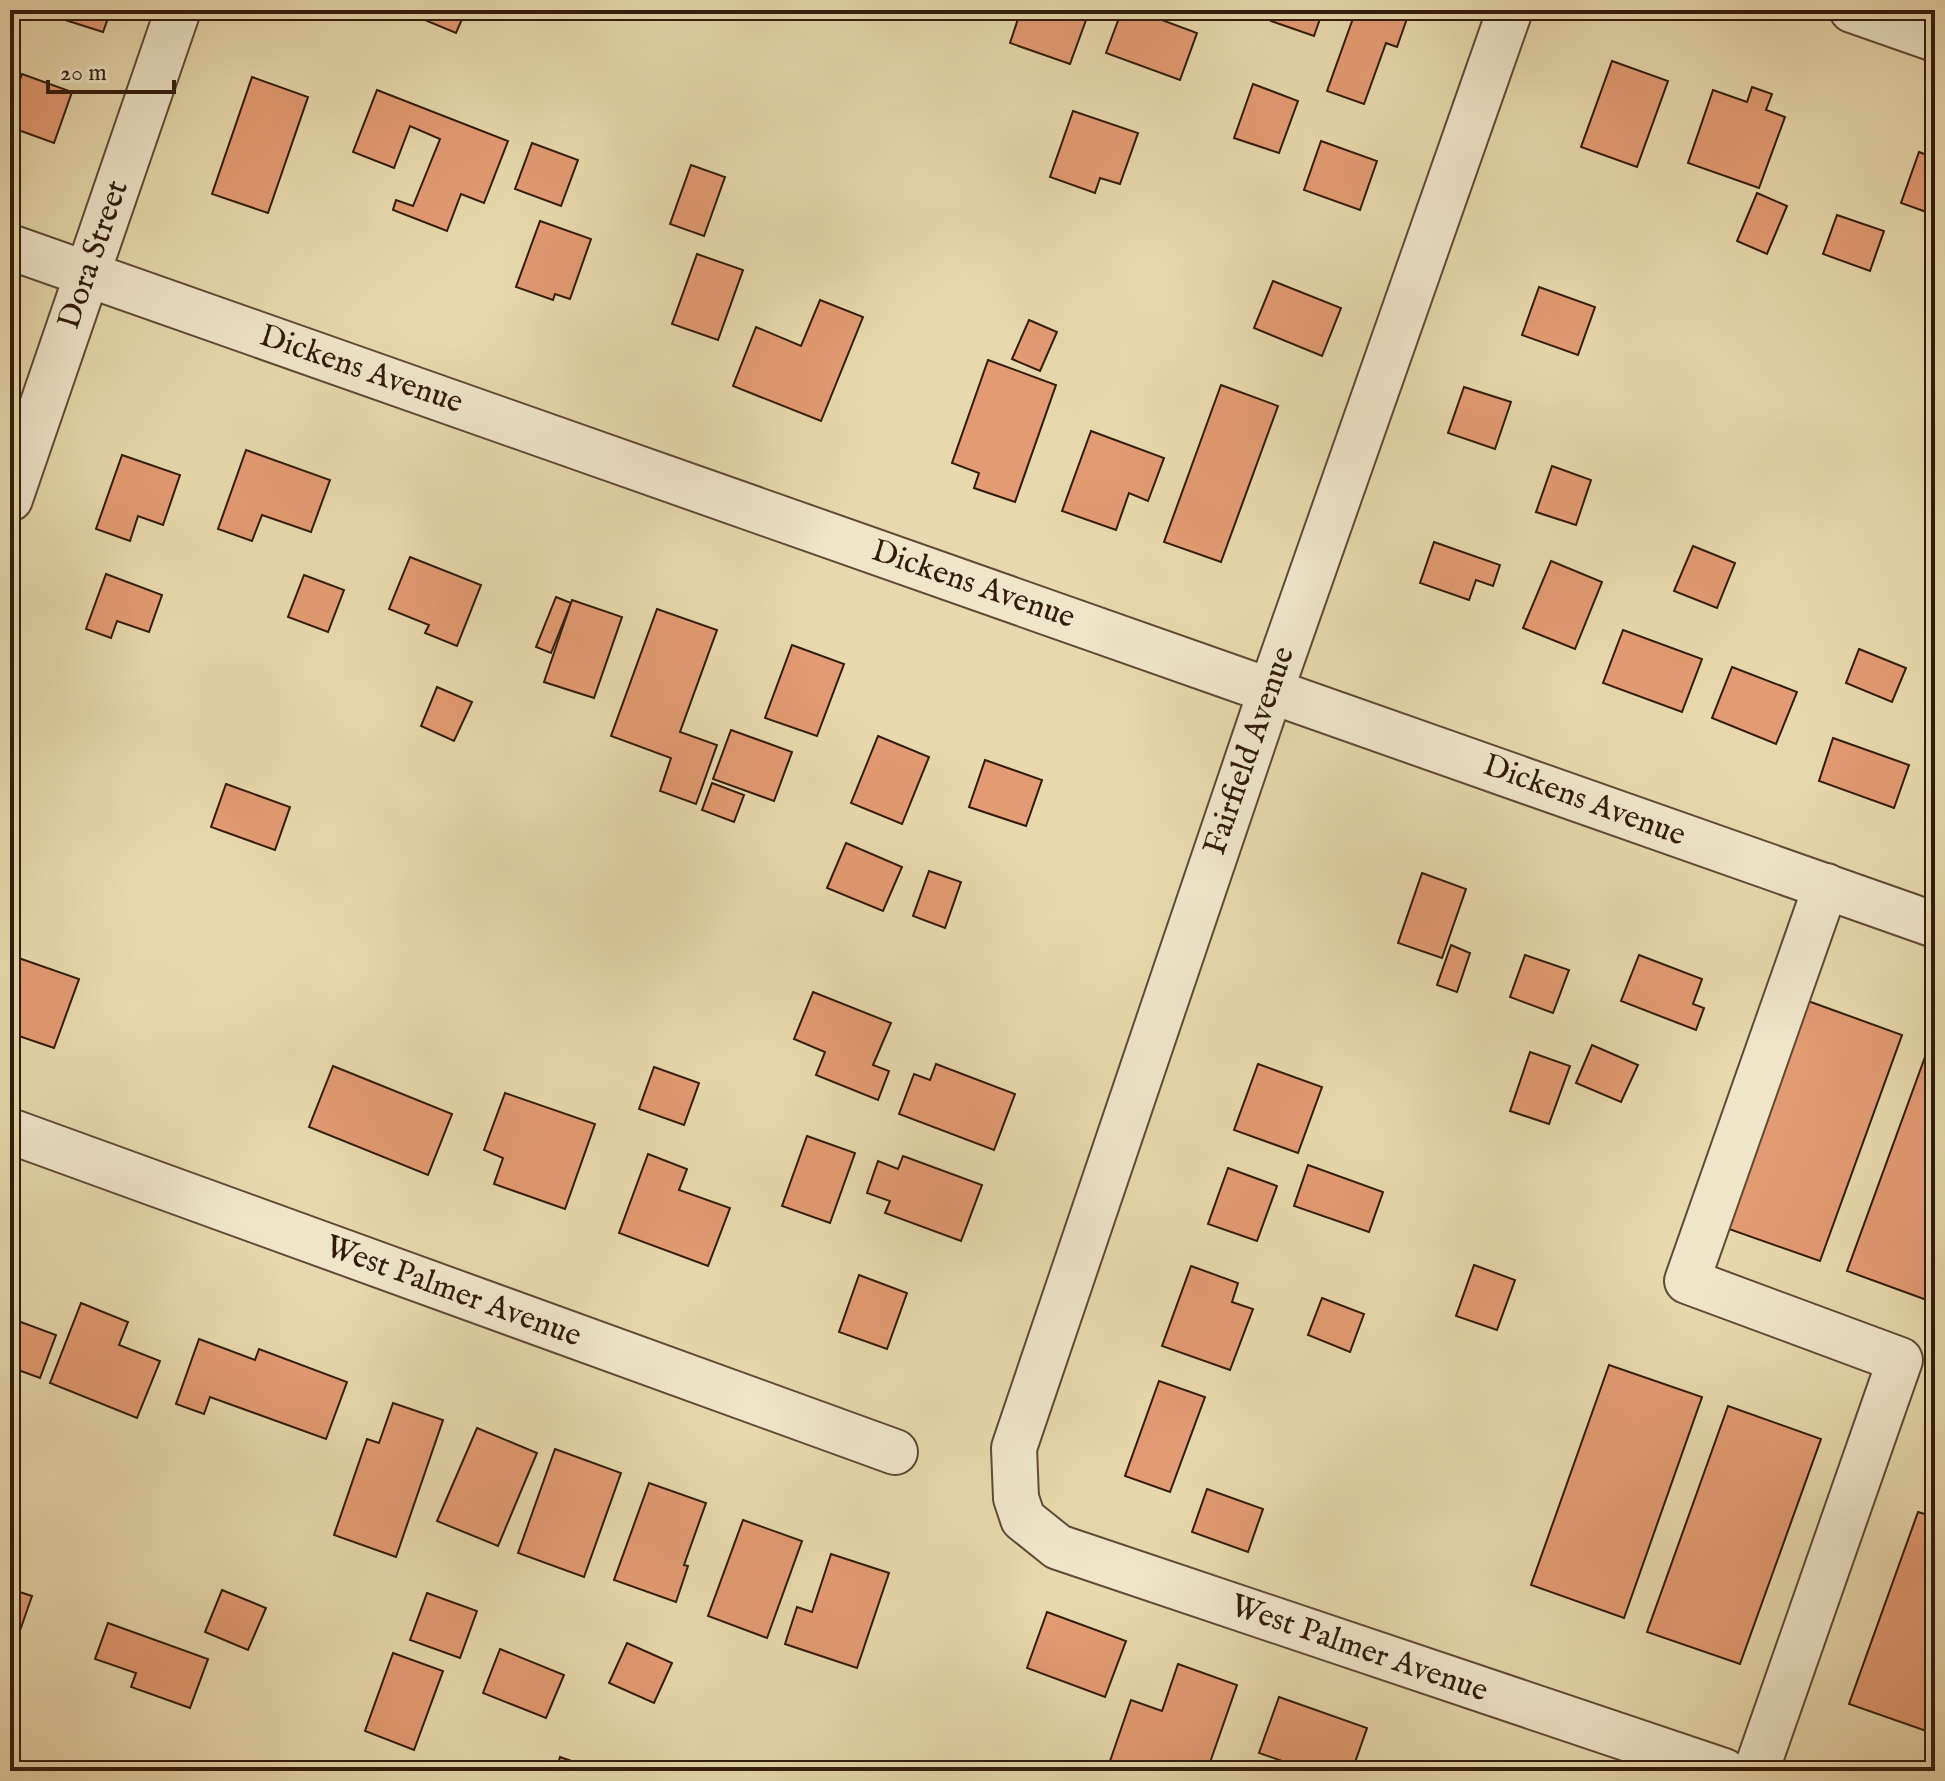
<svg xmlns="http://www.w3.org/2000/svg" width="1945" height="1781" viewBox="0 0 1945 1781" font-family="'IM FELL English',serif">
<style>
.building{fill:#e39b73;stroke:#331b0c;stroke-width:2}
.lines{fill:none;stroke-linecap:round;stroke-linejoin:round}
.minor-casing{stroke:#604a34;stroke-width:48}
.minor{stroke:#efe6ca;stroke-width:44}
.labels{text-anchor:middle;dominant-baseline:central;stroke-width:6;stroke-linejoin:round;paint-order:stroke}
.street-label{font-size:32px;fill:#331b0c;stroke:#efe6ca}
</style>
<rect width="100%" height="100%" fill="#e7d9ad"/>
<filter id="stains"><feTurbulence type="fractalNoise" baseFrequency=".0025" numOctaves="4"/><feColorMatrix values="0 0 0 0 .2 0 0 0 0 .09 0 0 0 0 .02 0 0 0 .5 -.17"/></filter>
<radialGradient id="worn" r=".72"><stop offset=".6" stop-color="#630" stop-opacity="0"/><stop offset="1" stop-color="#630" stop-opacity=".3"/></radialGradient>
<g class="building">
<path d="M62 10H111L103 32 59 18Z"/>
<path d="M423 10H466L456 33 420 18Z"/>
<path d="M1021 10H1059L1086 20 1070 64 1010 43Z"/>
<path d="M1122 10H1135L1197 33 1180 80 1106 53Z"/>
<path d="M1275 10H1323L1314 36 1271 21Z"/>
<path d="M1356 10H1410L1397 47 1386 43 1364 104 1327 91Z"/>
<path d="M1612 61 1668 81 1637 167 1581 147Z"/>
<path d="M22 74 72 92 54 143 10 127V108Z"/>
<path d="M252 77 308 97 268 213 212 194Z"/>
<path d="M1253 84 1298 101 1279 153 1234 138Z"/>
<path d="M1752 87 1772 94 1766 110 1785 117 1759 188 1688 163 1713 90 1747 102Z"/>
<path d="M377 90 508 141 484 203 461 194 447 231 393 210 396 200 413 206 440 139 410 126 394 168 353 152Z"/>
<path d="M1073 111 1138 133 1120 184 1100 178 1095 193 1050 177Z"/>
<path d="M1321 141 1377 161 1360 210 1304 190Z"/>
<path d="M532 143 578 160 561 206 515 189Z"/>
<path d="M1919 152 1935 158V215L1901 203Z"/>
<path d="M691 165 725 177 704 236 670 224Z"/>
<path d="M1757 193 1787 206 1767 254 1737 241Z"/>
<path d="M1837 215 1884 231 1870 271 1823 254Z"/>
<path d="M540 221 591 239 570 299 555 294 553 300 516 287Z"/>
<path d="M697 254 743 270 718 340 672 324Z"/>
<path d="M1273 281 1341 308 1322 356 1254 328Z"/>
<path d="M1539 287 1595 307 1578 355 1522 335Z"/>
<path d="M820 300 863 317 821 421 733 386 756 327 801 346Z"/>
<path d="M1029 320 1057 332 1040 371 1012 359Z"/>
<path d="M988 360 1056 385 1015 502 974 488 979 473 952 463Z"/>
<path d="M1221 385 1278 406 1221 562 1164 542Z"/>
<path d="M1464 387 1511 402 1495 449 1448 433Z"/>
<path d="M1091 431 1164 458 1148 501 1129 493 1116 530 1062 511Z"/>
<path d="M246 450 330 480 311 532 262 515 252 541 218 529Z"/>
<path d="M122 455 180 475 163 525 138 516 130 541 96 529Z"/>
<path d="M1552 466 1591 480 1576 525 1536 512Z"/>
<path d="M1434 542 1500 565 1493 586 1476 580 1469 600 1420 583Z"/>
<path d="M1693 546 1735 563 1717 608 1674 591Z"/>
<path d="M410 557 481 585 457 646 425 633 429 625 389 609Z"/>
<path d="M1551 561 1602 582 1575 649 1523 628Z"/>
<path d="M106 574 162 595 149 632 117 621 111 638 86 629Z"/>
<path d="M304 575 344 590 328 632 288 617Z"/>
<path d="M556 597 571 603 551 653 536 647Z"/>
<path d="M572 600 622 617 594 698 544 682Z"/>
<path d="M657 609 717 630 680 732 717 745 696 804 660 791 671 758 611 736Z"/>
<path d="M1623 630 1702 659 1682 712 1603 683Z"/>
<path d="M792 645 844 664 817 736 765 718Z"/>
<path d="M1859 649 1906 668 1892 702 1846 683Z"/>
<path d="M1732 667 1797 692 1776 744 1712 718Z"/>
<path d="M437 687 472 702 454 741 421 726Z"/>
<path d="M731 730 792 752 774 801 713 779Z"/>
<path d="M878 736 929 757 902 824 851 803Z"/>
<path d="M1833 738 1909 765 1894 808 1819 781Z"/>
<path d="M985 760 1042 780 1026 826 969 807Z"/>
<path d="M712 783 744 795 734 822 702 810Z"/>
<path d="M226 784 290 807 275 850 211 827Z"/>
<path d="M846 843 902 867 883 911 827 888Z"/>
<path d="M929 871 961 882 945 928 913 916Z"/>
<path d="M1422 873 1466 889 1442 958 1398 943Z"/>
<path d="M1451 945 1470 953 1457 992 1437 985Z"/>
<path d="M10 955 79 979 54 1048 10 1033Z"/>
<path d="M1525 955 1569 970 1553 1013 1510 997Z"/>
<path d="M1639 955 1702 979 1693 1004 1704 1008 1696 1030 1621 1001Z"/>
<path d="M813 992 891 1023 873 1065 889 1071 878 1100 816 1075 825 1052 794 1039Z"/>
<path d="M1808 1001 1902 1035 1820 1261 1726 1228Z"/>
<path d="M1592 1045 1638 1065 1621 1102 1576 1083Z"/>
<path d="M1929 1046 1935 1048V1303L1847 1271Z"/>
<path d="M1530 1052 1570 1066 1549 1124 1510 1111Z"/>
<path d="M936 1064 1015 1094 994 1150 899 1114 914 1074 930 1080Z"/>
<path d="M1258 1064 1322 1087 1298 1153 1234 1130Z"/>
<path d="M333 1066 452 1114 428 1175 309 1127Z"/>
<path d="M654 1067 699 1083 684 1125 639 1109Z"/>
<path d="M505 1093 595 1124 565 1209 494 1184 503 1158 484 1150Z"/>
<path d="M807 1136 855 1153 830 1223 782 1206Z"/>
<path d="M648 1154 687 1169 679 1190 730 1208 708 1266 619 1233Z"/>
<path d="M903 1156 982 1185 961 1241 885 1213 890 1201 867 1193 878 1161 898 1169Z"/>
<path d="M1308 1165 1383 1192 1369 1232 1294 1206Z"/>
<path d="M1228 1168 1277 1186 1257 1241 1208 1224Z"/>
<path d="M1474 1265 1515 1280 1497 1330 1456 1316Z"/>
<path d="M1191 1266 1238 1283 1232 1302 1253 1309 1230 1370 1162 1346Z"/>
<path d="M859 1275 907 1293 887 1349 839 1332Z"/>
<path d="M1322 1298 1364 1314 1350 1352 1308 1335Z"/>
<path d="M81 1303 128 1322 119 1345 160 1361 137 1418 50 1383Z"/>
<path d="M10 1318 56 1335 40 1378 10 1367Z"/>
<path d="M199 1339 255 1360 259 1349 347 1382 326 1439 210 1397 204 1414 176 1404Z"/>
<path d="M1609 1365 1702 1397 1624 1618 1531 1585Z"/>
<path d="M1159 1381 1205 1397 1170 1492 1125 1476Z"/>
<path d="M393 1403 443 1420 396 1557 334 1535 367 1439 379 1443Z"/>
<path d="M1728 1406 1821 1439 1740 1664 1647 1632Z"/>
<path d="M477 1428 537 1453 498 1546 437 1521Z"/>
<path d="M555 1449 621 1473 584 1577 518 1553Z"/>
<path d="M649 1483 706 1503 684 1565 688 1566 676 1602 614 1580Z"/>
<path d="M1207 1489 1263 1509 1248 1552 1192 1532Z"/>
<path d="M1918 1512 1935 1517V1734L1849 1704Z"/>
<path d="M743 1520 802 1541 767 1638 708 1616Z"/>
<path d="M831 1554 889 1573 857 1668 785 1644 797 1607 812 1612Z"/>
<path d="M10 1589 32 1596 15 1645 10 1643Z"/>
<path d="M222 1590 266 1608 248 1650 205 1632Z"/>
<path d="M427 1593 477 1611 460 1658 410 1640Z"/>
<path d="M1047 1612 1126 1641 1105 1697 1027 1668Z"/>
<path d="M108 1623 208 1659 190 1708 131 1687 136 1673 95 1659Z"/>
<path d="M627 1643 672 1663 654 1703 609 1683Z"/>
<path d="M500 1649 564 1675 546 1718 483 1693Z"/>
<path d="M393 1653 443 1671 414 1750 365 1731Z"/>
<path d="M1178 1664 1237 1685 1207 1771H1140L1110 1761 1131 1700 1162 1711Z"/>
<path d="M1279 1697 1367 1728 1352 1771H1311L1259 1753Z"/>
<path d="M560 1757 600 1771H556Z"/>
</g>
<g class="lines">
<g class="minor-casing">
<g id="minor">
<path d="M1510 10 1271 690 1014 1448 1016 1498 1023 1519 1058 1547 1724 1771"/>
<path d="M1852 10 1935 39"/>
<path d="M10 247 1935 925"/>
<path d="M10 499 178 10"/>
<path d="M10 1131 895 1452"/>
<path d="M1756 1771 1900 1360 1687 1281 1826 886"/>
</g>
</g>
<use href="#minor" class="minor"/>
</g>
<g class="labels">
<g class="street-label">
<text transform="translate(94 255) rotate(-71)">Dora Street</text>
<text transform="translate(361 370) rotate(19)">Dickens Avenue</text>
<text transform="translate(973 585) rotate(19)">Dickens Avenue</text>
<text transform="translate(1250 751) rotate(-71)">Fairfield Avenue</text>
<text transform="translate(1584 801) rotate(20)">Dickens Avenue</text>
<text transform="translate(453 1292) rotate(20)">West Palmer Avenue</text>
<text transform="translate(1359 1649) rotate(19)">West Palmer Avenue</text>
</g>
</g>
<rect width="1945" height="1781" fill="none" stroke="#e7d9ad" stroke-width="40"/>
<rect x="12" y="12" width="1921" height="1757" fill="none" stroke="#331b0c" stroke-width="4"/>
<rect x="20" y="20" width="1905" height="1741" fill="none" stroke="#331b0c" stroke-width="2"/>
<path d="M48 80v12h126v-12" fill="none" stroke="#331b0c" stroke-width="4"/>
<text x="60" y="80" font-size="24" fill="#331b0c" stroke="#efe6ca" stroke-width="6" paint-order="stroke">20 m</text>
<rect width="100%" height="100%" filter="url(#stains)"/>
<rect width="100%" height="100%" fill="url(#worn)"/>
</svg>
